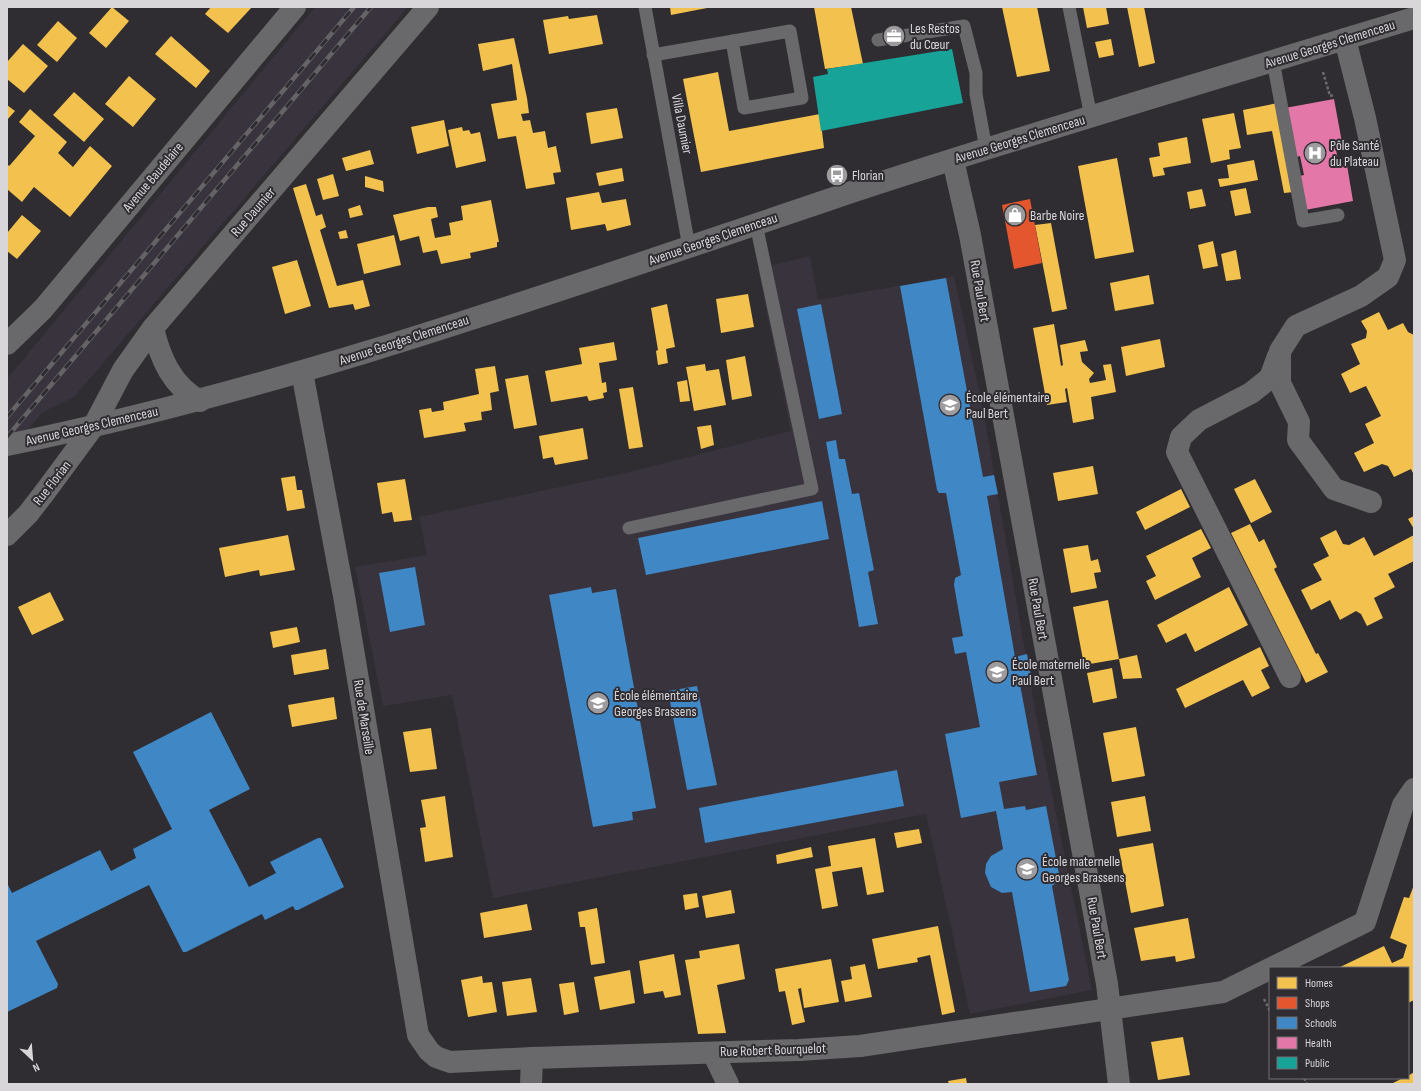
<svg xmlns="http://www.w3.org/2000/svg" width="1421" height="1091" viewBox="0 0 1421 1091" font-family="'Sofia Sans Condensed',sans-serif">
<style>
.built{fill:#38333d}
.homes{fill:#f2c14e}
.shops{fill:#e4572e}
.schools{fill:#3f88c5}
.health{fill:#e377a8}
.public{fill:#17a398}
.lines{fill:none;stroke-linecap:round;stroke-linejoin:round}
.path{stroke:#6b696c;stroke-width:2.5;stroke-dasharray:3 2;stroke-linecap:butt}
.service{stroke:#69686a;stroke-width:13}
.minor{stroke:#69686a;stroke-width:22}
.secondary{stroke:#69686a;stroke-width:22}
.rail-casing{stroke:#656366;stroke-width:4.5}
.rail{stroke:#2f2c32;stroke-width:3;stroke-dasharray:9;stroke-linecap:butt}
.labels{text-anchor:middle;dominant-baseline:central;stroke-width:4;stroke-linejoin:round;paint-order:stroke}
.poi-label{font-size:14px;fill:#d8d6d9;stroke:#2f2c32;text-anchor:start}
.street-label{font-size:14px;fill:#d8d6d9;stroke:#2f2c32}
</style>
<rect width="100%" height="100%" fill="#2f2d31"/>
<g class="built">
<path d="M315 7H408L74 397 43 412 7 453V379Z"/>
<path d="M810 256 818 300 954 276 983 409 1037 720 1092 990 970 1014 926 814 493 898 452 695 383 706 355 567 427 555 419 517 625 473 791 431 758 269Z"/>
</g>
<g class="homes">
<path d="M112 7 129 21 106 48 89 33Z"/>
<path d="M211 7H252L228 33 205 14Z"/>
<path d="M670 7H707V8L671 15Z"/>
<path d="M814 7H851L863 64 825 69Z"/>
<path d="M1002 7H1037L1050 71 1017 77Z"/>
<path d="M1083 7H1106L1109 24 1087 28Z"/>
<path d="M1127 7H1144L1155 63 1139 67Z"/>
<path d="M597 15 603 44 549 54 543 20 568 16 569 19Z"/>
<path d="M58 21 77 38 57 62 37 45Z"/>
<path d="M171 36 210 71 196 88 155 54Z"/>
<path d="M514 38 527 98 529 113 521 114 523 121 530 120 533 133 545 131 548 148 556 146 561 172 553 173 555 184 526 189 516 136 498 139 491 104 517 100 512 64 483 71 478 44Z"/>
<path d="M1111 39 1114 55 1099 58 1095 42Z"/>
<path d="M23 44 48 66 24 93 7 79V62Z"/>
<path d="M718 72 729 131 820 114 824 148 701 172 683 79Z"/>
<path d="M129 76 156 99 133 127 105 104Z"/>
<path d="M74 92 104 119 84 142 53 115Z"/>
<path d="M1278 103 1294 192 1284 193 1272 131 1247 135 1243 110Z"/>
<path d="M7 105 15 111 7 120Z"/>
<path d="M617 108 623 138 591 144 586 113Z"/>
<path d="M30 109 67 142 58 153 73 167 90 146 112 166 70 217 34 187 22 202 7 189V164L9 166 11 164 35 136 19 122Z"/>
<path d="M1234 113 1241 148 1229 150 1230 159 1211 163 1202 119Z"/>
<path d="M444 120 449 146 417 154 411 127Z"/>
<path d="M462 127 463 131 469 130 471 134 480 132 486 161 456 168 448 130Z"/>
<path d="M1187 137 1191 163 1163 168 1165 175 1153 177 1149 158 1160 156 1158 143Z"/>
<path d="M370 150 374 164 346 171 342 158Z"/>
<path d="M1117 158 1134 252 1095 259 1078 166Z"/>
<path d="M1254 160 1258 180 1220 187 1218 179 1229 178 1227 165Z"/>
<path d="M622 168 624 181 599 186 596 173Z"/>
<path d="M333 174 339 196 323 200 317 179Z"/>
<path d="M365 176 383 181 384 192 365 187Z"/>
<path d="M306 184 316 216 322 214 326 227 320 230 337 286 363 280 370 306 355 310 353 304 329 308 293 188Z"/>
<path d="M1246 188 1251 213 1235 216 1230 191Z"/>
<path d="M1202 189 1206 206 1190 209 1187 192Z"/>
<path d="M599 192 602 203 626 199 631 225 607 231 605 224 571 230 566 198Z"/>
<path d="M491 200 499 242H497V247L470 253 471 258 441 264 437 250 423 253 419 236 400 241 393 215 428 207H436L438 217 431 219 435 238 451 235 449 223 463 220 461 206Z"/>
<path d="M360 205 363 215 350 218 348 209Z"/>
<path d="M22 215 41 231 17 259 7 251V233Z"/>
<path d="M1051 223 1067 309 1052 312 1035 225Z"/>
<path d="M346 230 348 238 340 239 338 232Z"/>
<path d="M394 235 401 265 364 274 357 244Z"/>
<path d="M1213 241 1218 266 1203 269 1198 245Z"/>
<path d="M1236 250 1241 279 1226 281 1221 254Z"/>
<path d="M297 260 311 306 285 314 272 267Z"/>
<path d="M1149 275 1154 304 1115 311 1110 283Z"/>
<path d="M748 294 754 327 721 333 716 299Z"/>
<path d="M667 304 675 347 666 349 668 363 658 365 656 351 658 350 651 308Z"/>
<path d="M1379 312 1388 330 1403 323 1408 332 1414 335V475L1411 469 1394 477 1388 466 1382 464 1364 472 1354 453 1374 443 1365 424 1381 416 1366 386 1350 393 1341 374 1360 364 1351 344 1366 338 1367 331 1361 321Z"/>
<path d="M1054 324 1061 366 1063 365 1060 345 1085 340 1088 351 1080 352 1082 362 1094 373 1089 379 1090 383 1106 380 1103 365 1111 364 1116 392 1091 397 1094 419 1073 423 1067 388 1065 389 1067 402 1047 405 1033 328Z"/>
<path d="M1160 339 1165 367 1126 376 1121 347Z"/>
<path d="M614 342 617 360 599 363 602 383 606 382 607 392 603 393 604 398 589 401 587 396 551 402 545 371 582 364 579 348Z"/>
<path d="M745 356 752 396 732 400 726 360Z"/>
<path d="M705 364 706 371 719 369 726 405 694 411 686 367Z"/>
<path d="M495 366 499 391 490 393 492 410 481 412 482 420 464 423 466 431 424 438 419 410 431 408 432 412 444 410 443 402 479 394 475 369Z"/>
<path d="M528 375 537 425 514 429 505 379Z"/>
<path d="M687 380 690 401 680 402 677 382Z"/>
<path d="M633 387 643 447 629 449 619 389Z"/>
<path d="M711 425 714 445 701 449 697 427Z"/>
<path d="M583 428 588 459 555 465 553 457 543 459 539 436Z"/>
<path d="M1093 466 1098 494 1058 501 1053 473Z"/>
<path d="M295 476 297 490H302L305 508 287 511 281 478Z"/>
<path d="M405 479 412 520 394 522 392 512 382 514 377 483Z"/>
<path d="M1255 479 1272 512 1251 523 1234 489Z"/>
<path d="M1181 489 1190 507 1145 530 1136 512Z"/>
<path d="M1414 516V529L1408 519Z"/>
<path d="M1250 524 1259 542 1264 539 1277 567 1274 569 1316 654 1318 653 1328 672 1306 683 1231 533Z"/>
<path d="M1201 529 1211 548 1192 558 1201 577 1155 600 1146 581 1156 576 1146 556Z"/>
<path d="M1336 530 1343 544 1349 545 1364 537 1374 556 1414 535V561L1388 574 1395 587 1374 598 1383 618 1367 626 1361 614 1356 611 1340 620 1330 600 1311 610 1301 590 1322 580 1313 564 1329 556 1320 538Z"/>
<path d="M288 535 295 570 260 576 259 570 225 577 219 548Z"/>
<path d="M1088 545 1091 561 1098 559 1101 572 1094 573 1097 588 1071 593 1063 549Z"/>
<path d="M1229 587 1248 625 1195 652 1186 633 1166 643 1157 625Z"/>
<path d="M50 592 64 620 32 635 18 607Z"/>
<path d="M1108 600 1119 659 1137 655 1142 678 1123 679 1119 659 1084 665 1073 607Z"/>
<path d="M297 627 300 642 273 648 270 632Z"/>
<path d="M1260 647 1269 666 1261 670 1270 688 1252 697 1243 680 1185 708 1176 689Z"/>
<path d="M326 649 329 669 294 675 291 655Z"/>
<path d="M1112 668 1117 698 1093 703 1087 673Z"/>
<path d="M334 697 337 719 292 727 288 705Z"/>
<path d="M1136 727 1145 776 1112 782 1103 733Z"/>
<path d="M431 728 437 769 410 772 403 732Z"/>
<path d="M445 796 453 857 425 862 420 828 426 827 421 800Z"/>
<path d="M1145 796 1151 831 1117 837 1111 802Z"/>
<path d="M919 829 922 843 897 848 894 833Z"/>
<path d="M875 838 884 892 867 895 862 867 832 872 838 906 822 909 815 869 831 866 828 846Z"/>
<path d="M1153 843 1164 906 1131 913 1119 849Z"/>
<path d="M811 847 813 857 777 864 776 855Z"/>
<path d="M1414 885V1000L1408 1003V968H1338L1384 946 1392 963 1403 958 1407 945 1390 938 1404 897 1409 898Z"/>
<path d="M731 890 735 913 706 918 702 896Z"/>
<path d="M697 893 699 907 685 910 683 895Z"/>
<path d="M527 904 532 930 484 938 480 913Z"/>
<path d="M597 908 605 963 591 965 585 927H580L578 912Z"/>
<path d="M1188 918 1195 958 1176 962 1175 956 1141 961 1134 928Z"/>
<path d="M938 926 955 1012 942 1015 930 955 917 958 918 962 878 969 872 939Z"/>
<path d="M739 944 745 979 717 985 726 1033 698 1034 685 960 700 958 699 951Z"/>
<path d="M674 954 681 995 665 998 663 991 644 994 639 961Z"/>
<path d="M831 959 839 1002 804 1008 801 988 798 989 805 1022 792 1025 785 991 779 992 775 969Z"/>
<path d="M865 964 872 997 845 1002 841 981 852 979 850 967Z"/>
<path d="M630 970 635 1003 600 1010 594 977Z"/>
<path d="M482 976 483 983 492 982 497 1012 468 1017 461 980Z"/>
<path d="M531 978 537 1012 507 1016 502 982Z"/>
<path d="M574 982 579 1012 564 1015 559 984Z"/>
<path d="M1183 1037 1190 1075 1158 1080 1151 1042Z"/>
<path d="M1414 1072V1084H1391L1403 1078H1408V1076Z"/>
<path d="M966 1078 967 1084H949L948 1081Z"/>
</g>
<path class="shops" d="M1030 199 1042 263 1014 269 1002 205Z"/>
<g class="schools">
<path d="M946 278 983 477 994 475 998 494 987 496 1015 657 1027 654 1031 676 1019 679 1037 775 999 782 1004 809 1025 806 1026 810 1046 806 1059 874 1057 882 1052 886 1069 980 1066 986 1030 992 1012 892 1002 893 991 887 985 873 986 864 991 856 1003 849 996 811 961 818 945 734 980 727 966 652 955 654 952 638 963 636 954 585 955 578 961 575 946 493H939L937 490 900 286Z"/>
<path d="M821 304 842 414 819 419 797 309Z"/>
<path d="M836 440 839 459H845L852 494 859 493 874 570 868 572 878 624 859 627 826 442Z"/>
<path d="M822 501 829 539 646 575 638 538Z"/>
<path d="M415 567 425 625 390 632 379 573Z"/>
<path d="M591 587 592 593 616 589 656 808 632 812 633 820 593 827 549 595Z"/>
<path d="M697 686 717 785 687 790 668 691Z"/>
<path d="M211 712 250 789 209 810 249 887 276 873 270 862 318 838H321L344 887 298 910H295L293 906 265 920 262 914 186 952H183L149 885 36 941 58 984 57 988 7 1012V883L12 893 100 850 111 871 136 858 133 849 172 829 133 752Z"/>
<path d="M897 770 904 806 705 843 699 808Z"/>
</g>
<path class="health" d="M1334 99 1343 148 1336 149 1339 167 1347 165 1353 201 1305 210 1299 176 1304 175 1300 156 1294 158 1285 108Z"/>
<path class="public" d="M952 49 963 103 821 131 813 77 828 74 827 69Z"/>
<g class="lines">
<g class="path">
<path d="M1323 72 1330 96 1334 95"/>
<path d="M1338 160 1349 157"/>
<path d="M1264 999 1270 1011"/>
<path d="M1304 1078 1307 1084"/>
</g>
<g class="service">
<path d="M645 7 689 247"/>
<path d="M1069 7 1091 117"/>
<path d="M878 40 964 26 976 73V94L986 149"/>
<path d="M653 55 790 31 802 98 744 108 732 41"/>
<path d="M1273 61 1303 221 1338 215"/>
<path d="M629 528 812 489 756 224"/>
</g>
<g class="minor">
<path d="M1345 39 1365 118 1395 260 1388 277 1361 296 1296 326 1280 351V383L1299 422 1298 440 1334 489 1371 502"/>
<path d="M953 160 970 235 1107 984 1119 1084"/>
<path d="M7 344 43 309 295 7"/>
<path d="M1278 356 1270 378 1251 393 1199 420 1181 437 1177 452 1290 677"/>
<path d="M302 372 344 596 418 1035 429 1051 436 1057 450 1062 532 1058 799 1050 860 1046 1223 992 1365 922 1403 805 1414 789"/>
<path d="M7 535 28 514 45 492 93 427 123 370 153 328 428 7"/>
<path d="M713 1053 728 1084"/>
<path d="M531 1084 532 1058"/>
</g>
<g class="secondary">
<path d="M153 328C160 358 172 386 200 401"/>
<path d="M7 445C287 388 557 291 828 200 931 165 1035 134 1138 102 1230 74 1322 46 1414 18"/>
</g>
<g class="rail-casing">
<g id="rail">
<path d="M7 417 354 7"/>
<path d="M7 437 371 7"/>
</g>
</g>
<use href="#rail" class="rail"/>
</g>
<defs>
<g id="office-disc" transform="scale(1.15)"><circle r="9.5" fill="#9d9b9e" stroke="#2f2c32"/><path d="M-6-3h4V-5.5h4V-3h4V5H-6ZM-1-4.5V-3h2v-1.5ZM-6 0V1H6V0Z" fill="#fff"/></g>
<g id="hospital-disc" transform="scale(1.15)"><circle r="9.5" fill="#9d9b9e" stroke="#2f2c32"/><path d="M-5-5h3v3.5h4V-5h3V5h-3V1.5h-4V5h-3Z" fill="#fff"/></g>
<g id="bus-disc" transform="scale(1.15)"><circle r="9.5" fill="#9d9b9e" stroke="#2f2c32"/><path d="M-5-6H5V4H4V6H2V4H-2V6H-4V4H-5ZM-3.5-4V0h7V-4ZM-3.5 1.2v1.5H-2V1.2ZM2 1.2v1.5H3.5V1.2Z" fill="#fff"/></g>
<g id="shop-disc" transform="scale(1.15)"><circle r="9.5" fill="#9d9b9e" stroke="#2f2c32"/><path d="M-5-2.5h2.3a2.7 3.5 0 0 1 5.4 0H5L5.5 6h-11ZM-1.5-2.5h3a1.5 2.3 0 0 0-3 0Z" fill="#fff"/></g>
<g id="school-disc" transform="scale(1.15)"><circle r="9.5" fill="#9d9b9e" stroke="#2f2c32"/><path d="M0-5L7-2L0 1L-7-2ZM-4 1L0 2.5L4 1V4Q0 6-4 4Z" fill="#fff"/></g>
</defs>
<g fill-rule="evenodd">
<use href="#office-disc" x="894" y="36"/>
<use href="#hospital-disc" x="1315" y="153"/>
<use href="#bus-disc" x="837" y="175"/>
<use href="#shop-disc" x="1015" y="215"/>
<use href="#school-disc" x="950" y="405"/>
<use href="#school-disc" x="997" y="672"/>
<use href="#school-disc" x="598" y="703"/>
<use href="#school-disc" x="1027" y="869"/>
</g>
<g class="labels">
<g class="poi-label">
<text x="910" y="28">Les Restos<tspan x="910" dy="16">du Cœur</tspan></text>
<text x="1330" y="145">Pôle Santé<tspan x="1330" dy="16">du Plateau</tspan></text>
<text x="852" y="175">Florian</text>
<text x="1030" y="215">Barbe Noire</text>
<text x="966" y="397">École élémentaire<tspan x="966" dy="16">Paul Bert</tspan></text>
<text x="1012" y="664">École maternelle<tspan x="1012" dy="16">Paul Bert</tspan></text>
<text x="614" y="695">École élémentaire<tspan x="614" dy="16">Georges Brassens</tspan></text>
<text x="1042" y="861">École maternelle<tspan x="1042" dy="16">Georges Brassens</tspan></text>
</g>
<g class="street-label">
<text transform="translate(1330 44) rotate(-17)">Avenue Georges Clemenceau</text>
<text transform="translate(682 124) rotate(79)">Villa Daumier</text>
<text transform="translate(1020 139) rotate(-17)">Avenue Georges Clemenceau</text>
<text transform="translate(153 177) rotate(-50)">Avenue Baudelaire</text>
<text transform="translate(253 212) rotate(-49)">Rue Daumier</text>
<text transform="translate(713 239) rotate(-19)">Avenue Georges Clemenceau</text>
<text transform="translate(980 291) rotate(80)">Rue Paul Bert</text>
<text transform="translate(404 340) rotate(-18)">Avenue Georges Clemenceau</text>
<text transform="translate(92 426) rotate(-13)">Avenue Georges Clemenceau</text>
<text transform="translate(52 483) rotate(-52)">Rue Florian</text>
<text transform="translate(1038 609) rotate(80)">Rue Paul Bert</text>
<text transform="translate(364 717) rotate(81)">Rue de Marseille</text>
<text transform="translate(1097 928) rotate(80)">Rue Paul Bert</text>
<text transform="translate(773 1050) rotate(-2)">Rue Robert Bourquelot</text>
</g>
</g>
<rect width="1421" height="1091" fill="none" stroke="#d8d6d9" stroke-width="16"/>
<rect x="1269" y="967" width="140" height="112" fill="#2f2c32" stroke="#737075"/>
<rect x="1277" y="977" width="20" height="12" fill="#f2c14e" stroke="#737075"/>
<text x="1305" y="987" font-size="12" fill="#d8d6d9">Homes</text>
<rect x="1277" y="997" width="20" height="12" fill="#e4572e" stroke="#737075"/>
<text x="1305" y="1007" font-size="12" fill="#d8d6d9">Shops</text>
<rect x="1277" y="1017" width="20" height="12" fill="#3f88c5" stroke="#737075"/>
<text x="1305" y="1027" font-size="12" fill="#d8d6d9">Schools</text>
<rect x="1277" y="1037" width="20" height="12" fill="#e377a8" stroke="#737075"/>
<text x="1305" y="1047" font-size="12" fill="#d8d6d9">Health</text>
<rect x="1277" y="1057" width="20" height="12" fill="#17a398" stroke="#737075"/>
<text x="1305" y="1067" font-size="12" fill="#d8d6d9">Public</text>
<g transform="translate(32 1059) rotate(154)" stroke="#2f2c32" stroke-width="3" paint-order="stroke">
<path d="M0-3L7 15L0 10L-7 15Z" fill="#d8d6d9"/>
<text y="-6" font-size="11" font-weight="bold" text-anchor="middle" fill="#d8d6d9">N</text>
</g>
</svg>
